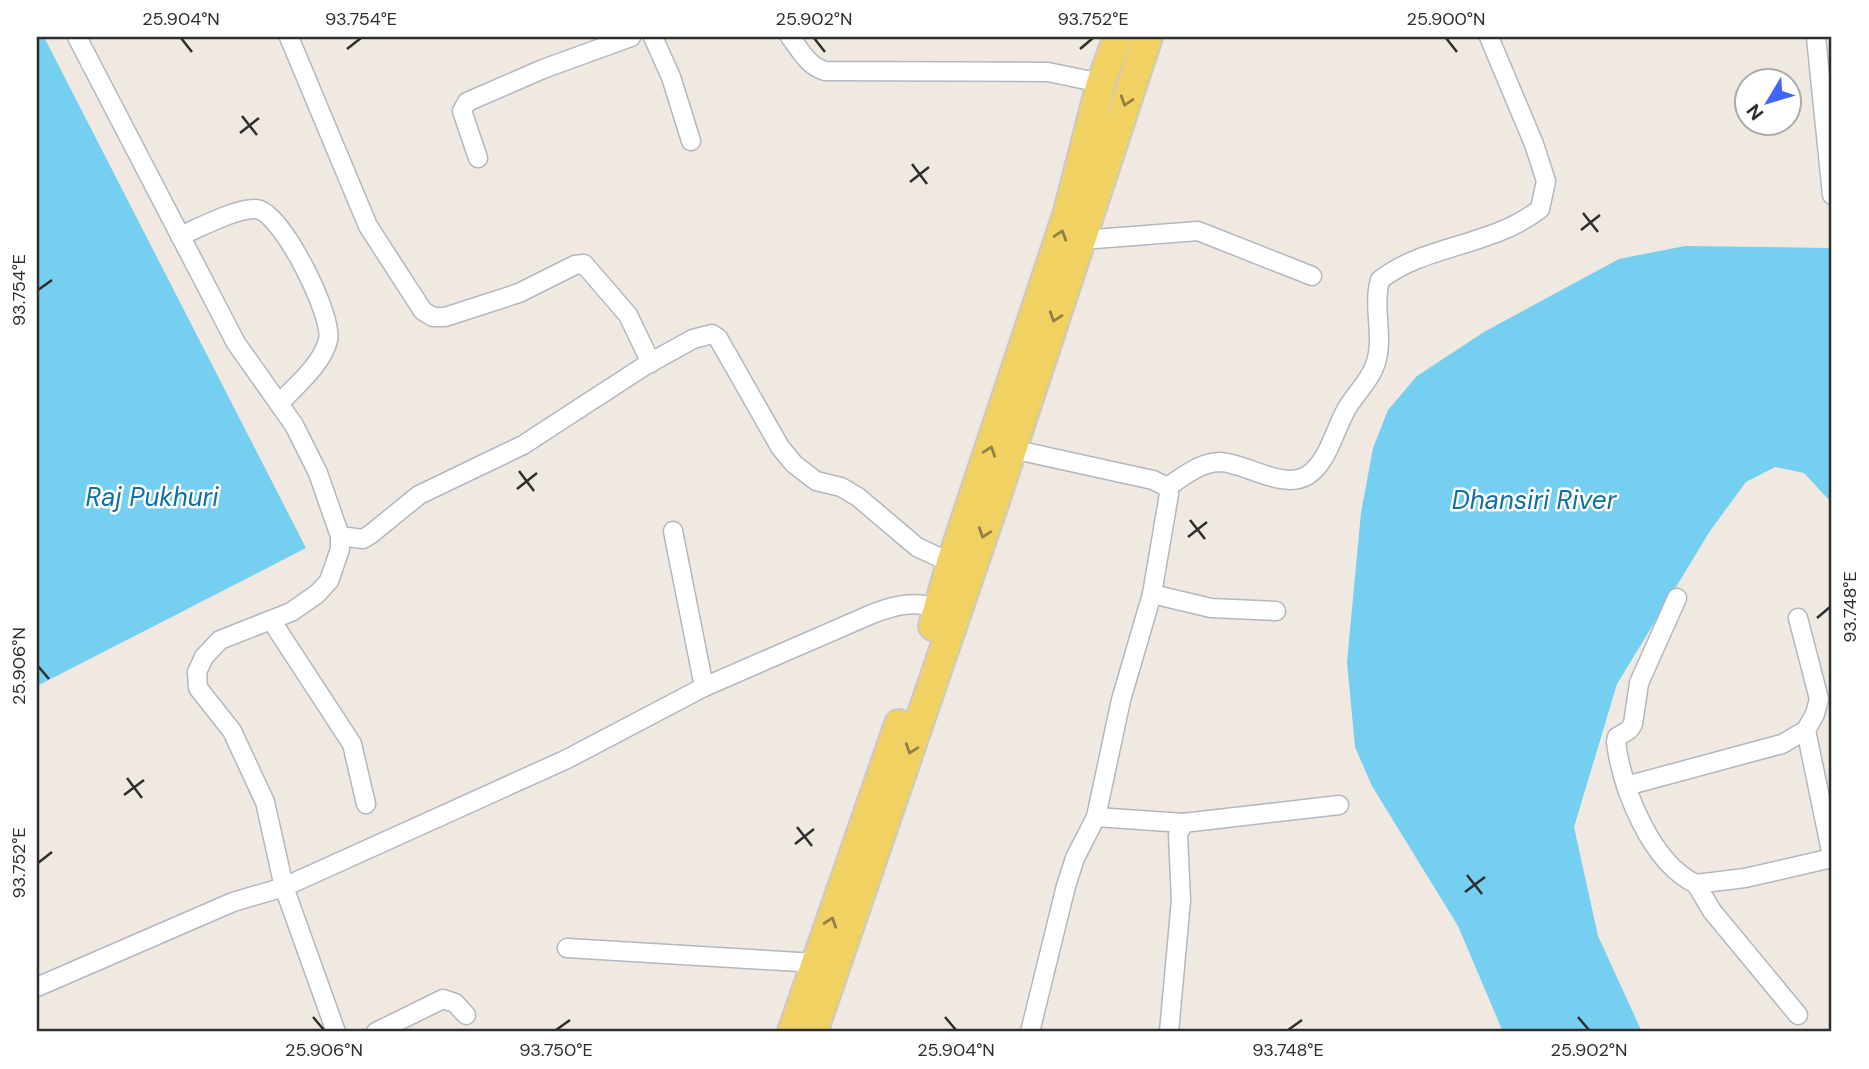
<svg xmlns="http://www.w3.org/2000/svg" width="1869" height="1069" viewBox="0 0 1869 1069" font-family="'DM Sans',sans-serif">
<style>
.water{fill:#75cff0}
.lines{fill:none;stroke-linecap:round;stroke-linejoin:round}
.minor-casing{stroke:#b4b7c1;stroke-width:21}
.primary-casing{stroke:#c9c9c9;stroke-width:32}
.minor{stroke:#fff;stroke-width:18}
.primary{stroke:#f2d163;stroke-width:28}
.oneway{stroke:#908048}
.ticks{fill:none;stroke:#2e2e2e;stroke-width:2.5}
.labels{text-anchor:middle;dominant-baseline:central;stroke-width:5;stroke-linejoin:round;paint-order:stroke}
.water-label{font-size:26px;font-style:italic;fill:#0d6fa3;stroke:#fff}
.neatline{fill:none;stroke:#2e2e2e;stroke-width:2.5}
.ticks-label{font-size:18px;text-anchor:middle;fill:#2e2e2e}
</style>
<rect width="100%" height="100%" fill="#efe9e1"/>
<g class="water">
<path d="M37 37H44L306 548 37 686Z"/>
<path d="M1685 246 1832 248V503L1804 473 1775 467 1746 482 1710 531 1617 684 1574 827 1598 936 1642 1032H1503L1458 926 1372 786 1355 747 1347 662 1361 513 1373 448 1388 410 1417 376 1484 332 1619 259Z"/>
</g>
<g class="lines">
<g class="minor-casing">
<g id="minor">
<path d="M77 37 236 343 294 425 318 473 340 536V549L329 581 317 594 291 612 220 640 204 657 197 672 198 688 232 731 265 802 284 887 336 1032"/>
<path d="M289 37 368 226 423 311 433 317H445L519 293 575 265 584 264 628 315 651 363"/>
<path d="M653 37 671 77 691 141"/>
<path d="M790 37C801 51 808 66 825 71L1048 72 1101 83"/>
<path d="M1816 37 1832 195"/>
<path d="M478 158 462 111 467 102 543 69 631 37"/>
<path d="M180 236C199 228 236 208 256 209 281 210 334 317 328 340 322 365 295 386 279 404"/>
<path d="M1082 236 1095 239 1198 231 1312 276"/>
<path d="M1012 449 1153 480 1167 487 1169 494 1152 594 1121 700 1096 817 1075 858 1066 886 1030 1032"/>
<path d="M1167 487C1183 477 1200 462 1220 462 1246 463 1284 491 1308 475 1328 462 1335 429 1346 410 1354 395 1370 381 1375 365 1385 338 1372 308 1380 280 1426 244 1491 247 1540 209L1546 181 1534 144 1489 37"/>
<path d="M673 531 704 687"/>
<path d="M340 536 363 539 371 534 419 495 523 445 646 365 693 339 712 334 718 338 780 447 794 464 816 481 841 487 858 497 917 547 951 563"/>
<path d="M1152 594 1211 608 1276 611"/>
<path d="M1677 598 1639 683 1633 724 1629 730 1617 737 1616 742C1622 789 1651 863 1696 884L1745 878 1832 858"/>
<path d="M271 620 352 744 366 804"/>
<path d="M1806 730 1832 856"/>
<path d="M1626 786 1782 744 1806 730 1815 714 1819 699 1798 618"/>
<path d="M1096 817 1183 823"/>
<path d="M1696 884 1712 911 1798 1015"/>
<path d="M567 948 816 963"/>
<path d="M37 987 233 902 284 887 567 759 704 687 872 614C895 605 915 600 939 609"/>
<path d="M376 1032 443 999 455 1003 466 1015"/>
<path d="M1169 1032 1181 900 1178 835 1183 823 1339 805"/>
</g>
</g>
<g class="primary-casing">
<g id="primary">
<path d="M933 626 951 563 1068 212 1101 83 1118 37"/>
<path d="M792 1032 899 724"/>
<path d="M813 1032 996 498 1148 37"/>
</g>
</g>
<use href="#minor" class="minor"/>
<use href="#primary" class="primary"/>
</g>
<defs><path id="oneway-chevron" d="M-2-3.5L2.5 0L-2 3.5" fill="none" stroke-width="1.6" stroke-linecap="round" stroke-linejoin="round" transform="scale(1.75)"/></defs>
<g class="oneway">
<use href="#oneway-chevron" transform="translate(1126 101) rotate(108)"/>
<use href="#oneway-chevron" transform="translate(1061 235) rotate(-72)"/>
<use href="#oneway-chevron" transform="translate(1055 317) rotate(108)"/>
<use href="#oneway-chevron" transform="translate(990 451) rotate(-71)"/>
<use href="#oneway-chevron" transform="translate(984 533) rotate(109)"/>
<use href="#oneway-chevron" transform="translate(911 749) rotate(109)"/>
<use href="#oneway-chevron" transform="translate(831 922) rotate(-71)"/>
</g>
<path class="ticks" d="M181 38 192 52M814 38 825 52M1446 38 1457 52M347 49 361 38M1080 49 1093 38M242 116 257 135M240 133 259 118M912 164 927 184M910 182 929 167M1583 213 1598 232M1581 230 1600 215M38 290 52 280M519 471 534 491M517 489 537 473M1190 520 1205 539M1188 537 1207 522M1817 618 1830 607M38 666 49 679M127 778 142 798M124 795 144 780M797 827 812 846M795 844 814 829M38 863 52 852M1467 875 1482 894M1465 892 1485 877M313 1017 324 1030M945 1017 956 1030M1578 1017 1589 1030M556 1030 570 1020M1288 1030 1302 1020"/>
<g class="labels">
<g class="water-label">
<text x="152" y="497">Raj Pukhuri</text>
<text x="1534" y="500">Dhansiri River</text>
</g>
</g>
<rect width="1869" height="1069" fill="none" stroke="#ffffff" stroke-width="77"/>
<g transform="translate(1768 102) rotate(232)"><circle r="33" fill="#ffffff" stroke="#ababab" stroke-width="2"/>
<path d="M0-5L12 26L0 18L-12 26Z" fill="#4264fb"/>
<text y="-10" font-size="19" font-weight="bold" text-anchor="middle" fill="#2e2e2e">N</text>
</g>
<rect x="38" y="38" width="1792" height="992" class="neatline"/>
<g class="ticks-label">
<text x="181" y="25">25.904°N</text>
<text x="361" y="25">93.754°E</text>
<text x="814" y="25">25.902°N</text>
<text x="1093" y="25">93.752°E</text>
<text x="1446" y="25">25.900°N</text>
<text transform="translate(19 290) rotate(-90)" y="6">93.754°E</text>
<text transform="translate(1850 607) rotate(-90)" y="6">93.748°E</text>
<text transform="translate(19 666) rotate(-90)" y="6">25.906°N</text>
<text transform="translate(19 863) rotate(-90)" y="6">93.752°E</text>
<text x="324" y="1056">25.906°N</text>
<text x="556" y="1056">93.750°E</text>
<text x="956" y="1056">25.904°N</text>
<text x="1288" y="1056">93.748°E</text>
<text x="1589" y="1056">25.902°N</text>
</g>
</svg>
